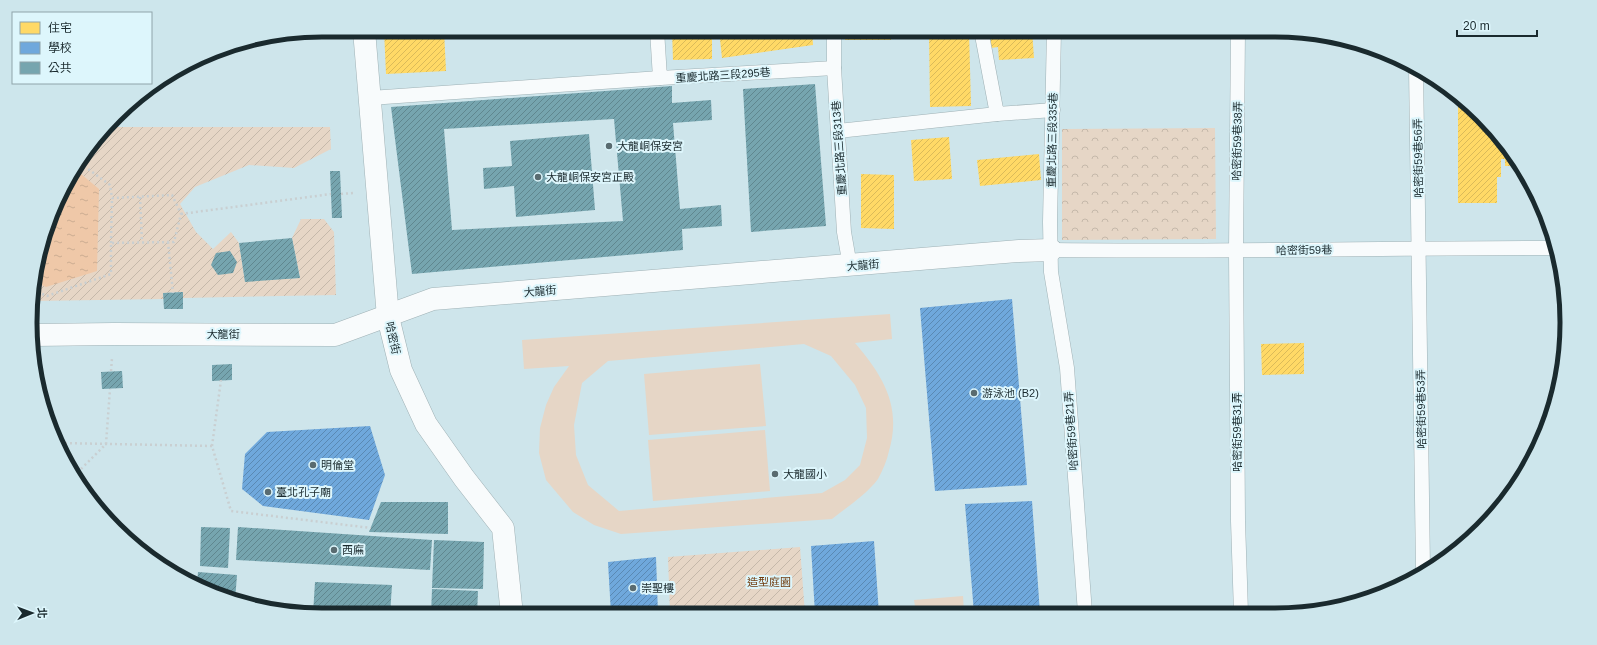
<svg xmlns="http://www.w3.org/2000/svg" width="1597" height="645" viewBox="0 0 1597 645" font-family="Arial,'Noto Sans TC',sans-serif">
<style>
.grass{fill:#e6d6c6;fill-rule:evenodd}
.park{fill:url(#park-crowns)}
.garden{fill:url(#garden-furrows)}
.water{fill:url(#water-ripples)}
.homes{fill:url(#homes-hatch)}
.schools{fill:url(#schools-hatch)}
.public{fill:url(#public-hatch);fill-rule:evenodd}
.lines{fill:none;stroke-linecap:round;stroke-linejoin:round}
.lane-casing{stroke:#9fb1b5;stroke-width:15}
.street-casing{stroke:#9fb1b5;stroke-width:23}
.path{stroke:#c9cfd1;stroke-width:2.5;stroke-dasharray:2 3;stroke-linecap:butt}
.lane{stroke:#f8fbfc;stroke-width:14}
.street{stroke:#f8fbfc;stroke-width:22}
.poi-dot{fill:#596b70;stroke:#ddf6fc;stroke-width:1.5}
.labels{text-anchor:middle;dominant-baseline:central;stroke-width:4;stroke-linejoin:round;paint-order:stroke}
.street-label{font-size:11px;fill:#1a2a2e;stroke:#ddf6fc}
.poi-label{font-size:11px;fill:#1a2a2e;stroke:#ddf6fc;text-anchor:start}
.park-label{font-size:11px;fill:#6f3b0d;stroke:#ddf6fc}
.rim{fill:none;stroke:#1a2a2e;stroke-width:5}
</style>
<defs>
<pattern id="park-crowns" width="20" height="18" patternUnits="userSpaceOnUse"><rect width="20" height="18" fill="#e6d6c6"/><path d="M2 6a3 3 0 1 1 6 0M12 15a3 3 0 1 1 6 0" fill="none" stroke="#c5b8aa"/></pattern>
<pattern id="garden-furrows" width="10" height="10" patternUnits="userSpaceOnUse"><rect width="10" height="10" fill="#e6d6c6"/><path d="M-1 1l2-2M0 10L10 0M9 11l2-2" fill="none" stroke="#c5b8aa"/></pattern>
<pattern id="water-ripples" width="26" height="14" patternUnits="userSpaceOnUse"><rect width="26" height="14" fill="#efc8a8"/><path d="M2 4q2-2 4 0t4 0M15 11q2-2 4 0t4 0" fill="none" stroke="#ccac91"/></pattern>
<pattern id="homes-hatch" width="6" height="6" patternUnits="userSpaceOnUse"><rect width="6" height="6" fill="#ffd966"/><path d="M-1 1l2-2M0 6l6-6M5 7l2-2" fill="none" stroke="#daba59"/></pattern>
<pattern id="schools-hatch" width="6" height="6" patternUnits="userSpaceOnUse"><rect width="6" height="6" fill="#6fa8dc"/><path d="M-1 1l2-2M0 6l6-6M5 7l2-2" fill="none" stroke="#5a89b3"/></pattern>
<pattern id="public-hatch" width="6" height="6" patternUnits="userSpaceOnUse"><rect width="6" height="6" fill="#76a5af"/><path d="M-1 1l2-2M0 6l6-6M5 7l2-2" fill="none" stroke="#60878f"/></pattern>
</defs>
<rect width="100%" height="100%" fill="#cee5eb"/>
<g class="grass">
<path d="M890 314 892 339 855 343C883 376 902 406 889 451 887 460 883 470 878 479 866 495 847 507 832 519L621 534 594 525 573 512 546 480 539 453 540 428 546 405 554 387 569 366 524 369 522 340ZM804 344 831 356 855 385 866 408 867 438 860 465 845 480 822 493 619 511 588 485 576 455 574 425 582 383 608 361Z"/>
<path d="M760 364 766 426 649 435 644 374Z"/>
<path d="M765 430 770 491 653 501 648 440Z"/>
<path d="M963 596 964 613H916L914 600Z"/>
</g>
<path class="park" d="M1215 128 1216 239 1062 240V129Z"/>
<g class="garden">
<path d="M109 127H330L331 149 294 168 249 165 195 187 180 204 196 232 213 249 231 232 239 243 245 281 300 278 292 238 301 219H324L334 232 336 295 183 298 182 292 163 293 164 299 33 301V284L45 229 69 176Z"/>
<path d="M800 547 805 614H670L668 557Z"/>
</g>
<path class="water" d="M75 169 99 189 97 271 46 287 33 281 45 229 69 176Z"/>
<g class="homes">
<path d="M384 30H444L446 71 386 74Z"/>
<path d="M672 30H712V59L673 60Z"/>
<path d="M719 30H812L813 45 722 58Z"/>
<rect x="845" y="30" width="46" height="10"/>
<path d="M929 30H969L971 106 930 107Z"/>
<path d="M990 30H1032L1034 58 999 60 998 47 991 48Z"/>
<path d="M1458 96 1467 102 1506 144 1520 166H1505V159H1501V177H1497V203H1458Z"/>
<path d="M949 137 952 179 914 181 911 140Z"/>
<path d="M1039 154 1041 180 980 186 977 160Z"/>
<path d="M861 174 894 175V229L861 228Z"/>
<path d="M1304 343V374L1262 375 1261 344Z"/>
</g>
<g class="schools">
<path d="M1012 299 1027 485 935 491 920 308Z"/>
<path d="M370 426 385 475 369 520 263 506 242 489 245 454 267 432Z"/>
<path d="M1032 501 1040 613H974L965 504Z"/>
<path d="M874 541 879 614H815L811 546Z"/>
<path d="M656 557 658 614H611L608 562Z"/>
</g>
<g class="public">
<path d="M815 84 826 226 751 232 743 89Z"/>
<path d="M672 86V103L711 100 712 120 673 123 680 209 721 205 722 226 682 229 683 250 412 274 391 107ZM614 119 623 221 452 230 444 129Z"/>
<path d="M589 134 595 210 516 217 514 186 484 189 483 168 512 166 510 141Z"/>
<path d="M330 171H340L342 218H332Z"/>
<path d="M292 238 300 278 245 282 239 243Z"/>
<path d="M230 251 237 262 233 273 218 275 211 265 216 253Z"/>
<path d="M183 292V309H164L163 293Z"/>
<path d="M232 364V380L212 381V365Z"/>
<path d="M122 371 123 388 102 389 101 372Z"/>
<path d="M381 502H448V534L369 532Z"/>
<path d="M201 527 230 528 228 568 200 566Z"/>
<path d="M238 527 432 540 430 570 236 560Z"/>
<path d="M434 540 484 542 483 589 432 588Z"/>
<path d="M198 572 237 575 235 601 229 600 197 583Z"/>
<path d="M315 582 392 585 390 615H323L313 614Z"/>
<path d="M432 589 478 591 477 615H431Z"/>
</g>
<g class="lines">
<g class="lane-casing">
<g id="lane">
<path d="M657 30 660 78 834 68"/>
<path d="M834 30V68L844 232 850 266"/>
<path d="M981 30 997 114 1053 110"/>
<path d="M1054 30 1050 222 1051 272 1067 368 1085 613"/>
<path d="M1238 30 1236 251 1238 521 1241 613"/>
<path d="M1416 67 1423 570"/>
<path d="M370 98 660 78"/>
<path d="M838 131 997 114"/>
<path d="M1051 250C1220 252 1388 248 1557 248"/>
</g>
</g>
<g class="street-casing">
<g id="street">
<path d="M364 30 388 317 401 370 426 424 464 478 503 528 512 615"/>
<path d="M34 335 114 334 335 335 433 299 1019 251 1051 250"/>
</g>
</g>
<g class="path">
<path d="M341 194 354 193"/>
<path d="M140 197 142 242"/>
<path d="M181 214 331 194"/>
<path d="M168 242 173 293"/>
<path d="M111 243 112 198"/>
<path d="M33 290 47 296 111 274V243L174 242 181 214 172 195 112 198 110 185 80 163"/>
<path d="M1566 299V311"/>
<path d="M111 371 112 358"/>
<path d="M60 443 212 446 231 511 371 528"/>
<path d="M212 446 221 380"/>
<path d="M74 476 106 444 110 389"/>
</g>
<use href="#lane" class="lane"/>
<use href="#street" class="street"/>
</g>
<g class="poi-dot">
<circle cx="609" cy="146" r="4"/>
<circle cx="538" cy="177" r="4"/>
<circle cx="974" cy="393" r="4"/>
<circle cx="313" cy="465" r="4"/>
<circle cx="775" cy="474" r="4"/>
<circle cx="268" cy="492" r="4"/>
<circle cx="334" cy="550" r="4"/>
<circle cx="633" cy="588" r="4"/>
</g>
<g class="labels">
<g class="street-label">
<text transform="translate(723 75) rotate(-4)">重慶北路三段295巷</text>
<text transform="translate(1052 140) rotate(-89)">重慶北路三段335巷</text>
<text transform="translate(1237 141) rotate(-89)">哈密街59巷38弄</text>
<text transform="translate(839 148) rotate(-94)">重慶北路三段313巷</text>
<text transform="translate(1418 158) rotate(-91)">哈密街59巷56弄</text>
<text transform="translate(1304 250) rotate(-1)">哈密街59巷</text>
<text transform="translate(863 265) rotate(-5)">大龍街</text>
<text transform="translate(540 291) rotate(-5)">大龍街</text>
<text x="223" y="334">大龍街</text>
<text transform="translate(393 338) rotate(77)">哈密街</text>
<text transform="translate(1421 409) rotate(-91)">哈密街59巷53弄</text>
<text transform="translate(1071 431) rotate(-94)">哈密街59巷21弄</text>
<text transform="translate(1237 432) rotate(-90)">哈密街59巷31弄</text>
</g>
<g class="poi-label">
<text x="617" y="146">大龍峒保安宮</text>
<text x="546" y="177">大龍峒保安宮正殿</text>
<text x="982" y="393">游泳池 (B2)</text>
<text x="321" y="465">明倫堂</text>
<text x="783" y="474">大龍國小</text>
<text x="276" y="492">臺北孔子廟</text>
<text x="342" y="550">西廡</text>
<text x="641" y="588">崇聖樓</text>
</g>
<g class="park-label">
<text x="769" y="582">造型庭園</text>
</g>
</g>
<path d="M0 0H1597V645H0ZM322 37H1275A285 285 0 0 1 1560 322V323A285 285 0 0 1 1275 608H322A285 285 0 0 1 37 323V322A285 285 0 0 1 322 37Z" fill="#cde6ec" fill-rule="evenodd"/>
<path class="rim" d="M322 37H1275A285 285 0 0 1 1560 322V323A285 285 0 0 1 1275 608H322A285 285 0 0 1 37 323V322A285 285 0 0 1 322 37Z"/>
<rect x="12" y="12" width="140" height="72" fill="#ddf6fc" stroke="#8fa4aa"/>
<rect x="20" y="22" width="20" height="12" fill="#ffd966" stroke="#8fa4aa"/>
<text x="48" y="32" font-size="12" fill="#1a2a2e">住宅</text>
<rect x="20" y="42" width="20" height="12" fill="#6fa8dc" stroke="#8fa4aa"/>
<text x="48" y="52" font-size="12" fill="#1a2a2e">學校</text>
<rect x="20" y="62" width="20" height="12" fill="#76a5af" stroke="#8fa4aa"/>
<text x="48" y="72" font-size="12" fill="#1a2a2e">公共</text>
<g transform="translate(32 613) rotate(89)" stroke="#ddf6fc" stroke-width="3" paint-order="stroke">
<path d="M0-3L7 15L0 10L-7 15Z" fill="#1a2a2e"/>
<text y="-6" font-size="11" font-weight="bold" text-anchor="middle" fill="#1a2a2e">北</text>
</g>
<path d="M1457 30v6h80v-6" fill="none" stroke="#1a2a2e" stroke-width="2"/>
<text x="1463" y="30" font-size="12" fill="#1a2a2e" stroke="#ddf6fc" stroke-width="3" paint-order="stroke">20 m</text>
</svg>
